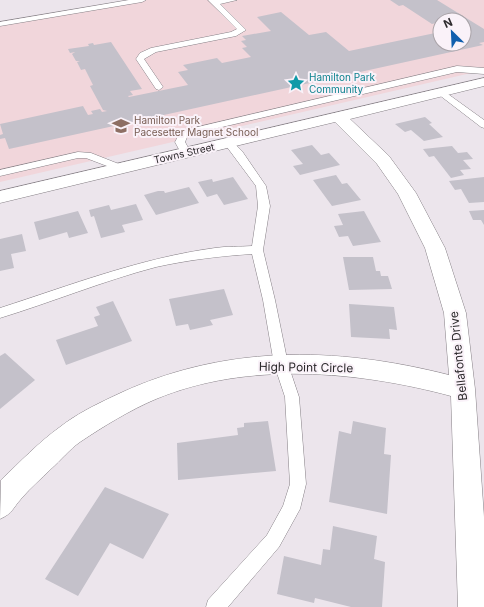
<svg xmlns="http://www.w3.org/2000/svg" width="484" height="607" viewBox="0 0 484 607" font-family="Inter,sans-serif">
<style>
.education{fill:#f1d6db;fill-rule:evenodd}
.building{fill:#c4c1ca}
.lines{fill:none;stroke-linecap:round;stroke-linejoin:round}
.lane-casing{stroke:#868086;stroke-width:1}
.street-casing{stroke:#868086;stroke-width:1}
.lane{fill:#fff;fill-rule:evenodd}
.street{fill:#fff;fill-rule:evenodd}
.labels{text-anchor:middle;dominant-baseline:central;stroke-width:4;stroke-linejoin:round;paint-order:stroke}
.far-culture-label{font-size:10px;fill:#0d838f;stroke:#faf2f9;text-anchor:start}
.far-education-label{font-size:10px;fill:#785e54;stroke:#faf2f9;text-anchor:start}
.far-street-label{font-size:10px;fill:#2d2a2d;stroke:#faf2f9}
.street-label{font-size:12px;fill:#2d2a2d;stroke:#faf2f9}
</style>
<rect width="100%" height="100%" fill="#ece5ec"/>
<path class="education" d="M134 0H484V70L0 182V22ZM440 20H464V44H440Z"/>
<g class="building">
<path d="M390 0H437L484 29V42L479 43 483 45 9 149 5 138 0 139V135L3 134 0 124 83 106 88 115 93 114 91 111 100 109 102 112 107 111 103 110 90 86 93 85 85 69 81 70 77 62 80 61H76L72 54 75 52 70 53 68 49 89 46 88 44 93 43 94 45 111 42 142 89 130 91 133 95 128 96 129 97 188 85 178 72 188 70 183 65 217 58 222 63 251 57 242 48 247 47 241 41 246 40 242 36 271 31 257 17 281 12 309 35 326 32 349 51 440 32V44H464V20H440V22L432 24 403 5 399 6Z"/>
<path d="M425 117 432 123 429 124 443 137 424 141 411 130 405 132 395 124Z"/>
<path d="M312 145 321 155 329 153 340 165 300 175 293 166 303 164 291 150Z"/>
<path d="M452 146 458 153 467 152 473 159 463 160 471 169 460 170 464 175 451 178 434 156 429 157 423 149Z"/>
<path d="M336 175 342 184 347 183 361 200 332 206 313 180Z"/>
<path d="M233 177 248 199 224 205 217 194 207 197 198 182 212 179 213 182Z"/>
<path d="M484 177V202L469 203 461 189 455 190 449 181Z"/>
<path d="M189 187 199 203 156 215 144 195 158 191H164L165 193Z"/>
<path d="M136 204 143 220 122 225 125 232 101 238 94 216 91 217 89 210 109 205 111 210Z"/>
<path d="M484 210V225L481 220H473L469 211Z"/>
<path d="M78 211 88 233 69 238 67 232 39 240 34 222Z"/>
<path d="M364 211 381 242 353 246 348 236 339 237 334 226 343 225 338 214Z"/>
<path d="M22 234 26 251 11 254 14 268 0 271V239Z"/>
<path d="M343 257H373L376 271H380L381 276H388L392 289 349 290Z"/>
<path d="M224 289 233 315 210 320 213 325 190 330 188 324 176 326 169 299Z"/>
<path d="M113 301 132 341 66 365 56 340 98 326 94 317 100 315 96 307Z"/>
<path d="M349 304 394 307 397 330 389 329 390 339 351 337Z"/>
<path d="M5 353 35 380 0 409V356Z"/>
<path d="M268 421 276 471 178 480 177 443 238 435 237 428 244 427V423Z"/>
<path d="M353 421 386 428 384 454 391 455 387 514 329 502 339 431 351 434Z"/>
<path d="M105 487 169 514 143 559 110 543 78 596 45 579Z"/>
<path d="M333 526 377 536 374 559 385 562 382 607H351L315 598 314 603 277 594 284 556 321 565 323 549 330 550Z"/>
</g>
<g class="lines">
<g class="lane-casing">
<g id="lane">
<path d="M129 0H146L142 2 0 26V22Z"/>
<path d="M208 0H237L220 4 246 30 236 36 156 52 144 59 163 87 159 90 156 89 136 59 140 53 151 48 231 32 237 29Z"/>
<path d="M457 66 484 68V74L457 72 188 135 185 142 191 153 186 156 182 155 175 142 181 131Z"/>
<path d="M441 89 484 120V128L481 127 438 94 437 92Z"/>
<path d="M229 140 232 141 242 151 266 186 270 206 263 250 275 300 288 364 299 397 306 484 300 509 279 547 228 607H206L208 600 267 535 283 506 290 484 285 397 274 364 263 300 252 254C220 256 188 260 156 267 103 281 52 302 0 318V308C71 285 141 258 215 248 227 246 240 247 252 246L258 206 256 186 224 143Z"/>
<path d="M78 152 91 153 124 166 125 168 120 171 86 158H78L0 176V170Z"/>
</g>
</g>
<g class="street-casing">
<path id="street" d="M484 78V86L350 119 389 156 416 193 445 248 466 313 475 389 484 517V607H458L451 396C358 371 247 361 156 399 130 410 104 426 80 442 70 449 61 460 51 469 41 479 30 488 21 499 12 509 13 513 0 519L1 480C20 462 39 442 60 427 75 415 95 405 112 397 221 344 335 346 449 375L444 313 425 248 398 194 377 164 335 122 0 203V191Z"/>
</g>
<use href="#lane" class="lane"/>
<use href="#street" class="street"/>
</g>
<defs>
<g id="sight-bare" transform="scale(1.38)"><path d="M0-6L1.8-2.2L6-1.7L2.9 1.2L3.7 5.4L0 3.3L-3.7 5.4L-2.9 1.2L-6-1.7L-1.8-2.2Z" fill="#0f9aa8" stroke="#faf2f9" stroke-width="2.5" paint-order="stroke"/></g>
<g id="school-bare" transform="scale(1.38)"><path d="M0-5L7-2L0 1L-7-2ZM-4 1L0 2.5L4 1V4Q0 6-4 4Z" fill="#8d6e63" stroke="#faf2f9" stroke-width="2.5" paint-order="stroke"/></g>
</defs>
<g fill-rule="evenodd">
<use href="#sight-bare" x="296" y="83"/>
<use href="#school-bare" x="121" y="126"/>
</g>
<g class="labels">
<g class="far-culture-label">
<text x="309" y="77">Hamilton Park<tspan x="309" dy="12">Community</tspan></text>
</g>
<g class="far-education-label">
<text x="134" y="120">Hamilton Park<tspan x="134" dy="12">Pacesetter Magnet School</tspan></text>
</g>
<g class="far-street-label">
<text transform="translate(184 153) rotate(-13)">Towns Street</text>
</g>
<g class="street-label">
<text transform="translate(458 356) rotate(-96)">Bellafonte Drive</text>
<text transform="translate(306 367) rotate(1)">High Point Circle</text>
</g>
</g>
<g transform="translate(452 32) rotate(336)"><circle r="19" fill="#faf2f9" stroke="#a8a2a7"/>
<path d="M0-3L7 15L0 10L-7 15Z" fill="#115fae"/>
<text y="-6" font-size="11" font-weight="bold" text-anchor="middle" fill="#2d2a2d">N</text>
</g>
</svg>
